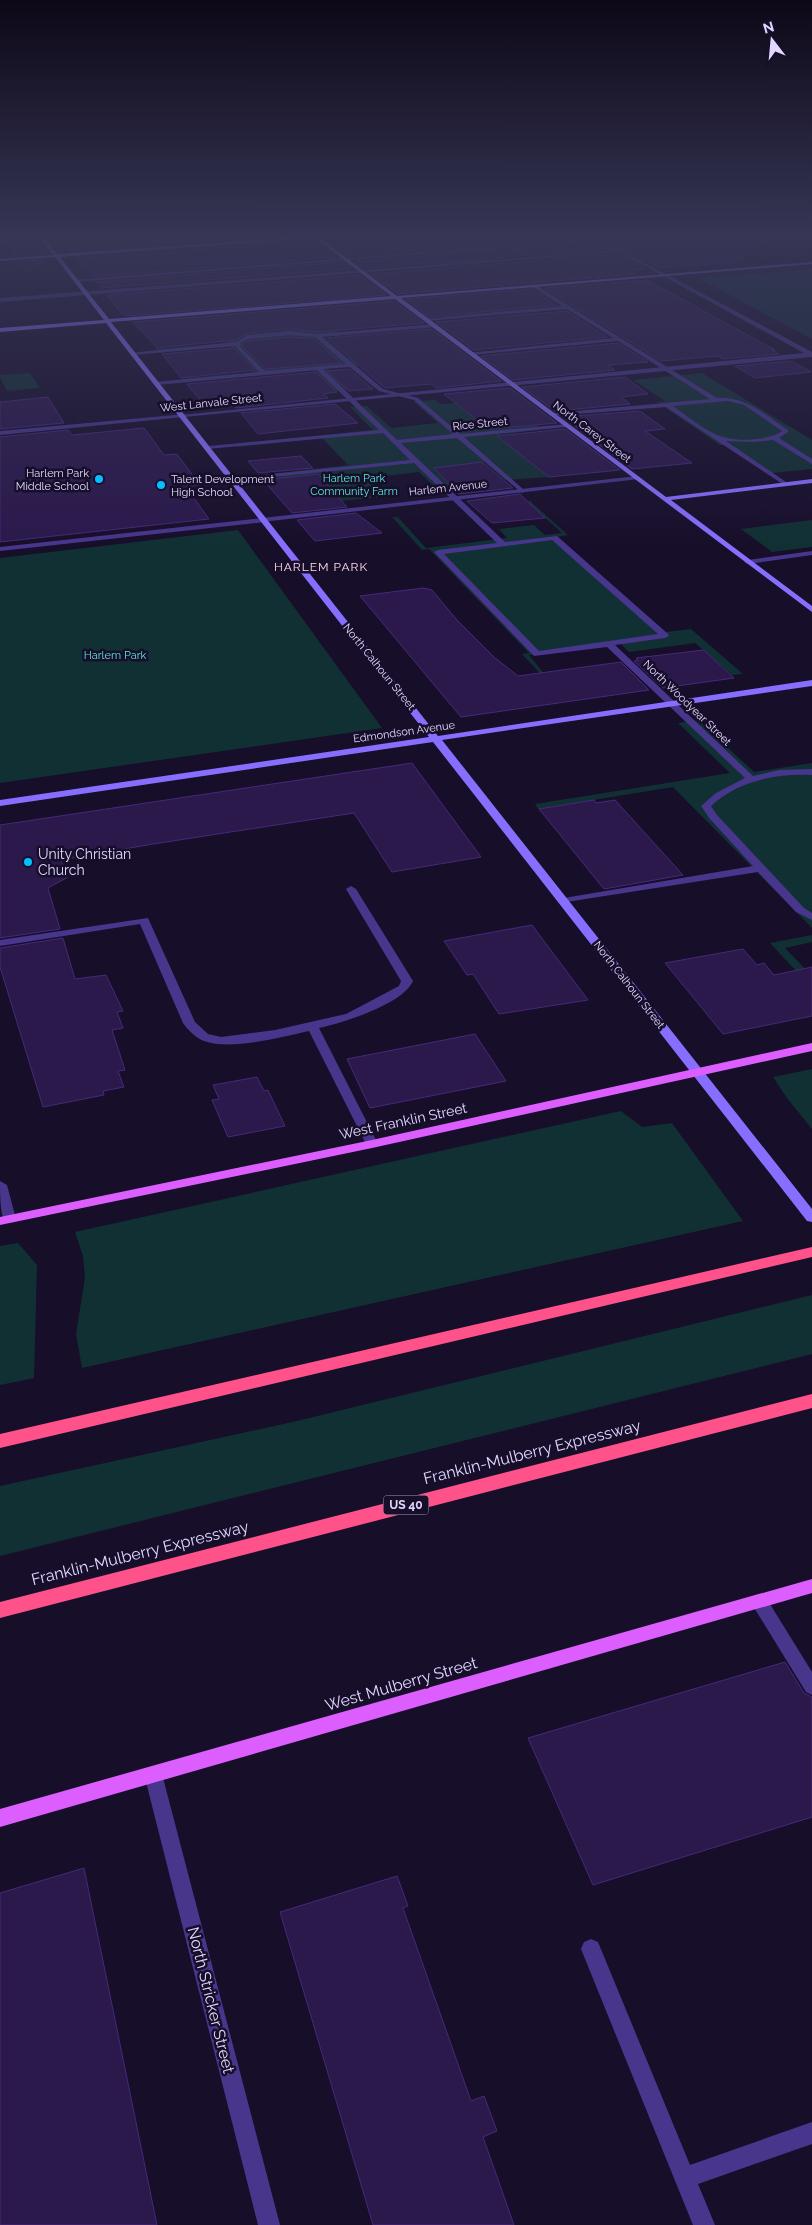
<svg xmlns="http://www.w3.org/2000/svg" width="812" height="2225" viewBox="0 0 812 2225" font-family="Raleway,sans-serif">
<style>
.green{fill:#113034}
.building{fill:#2b194c;stroke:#46297a}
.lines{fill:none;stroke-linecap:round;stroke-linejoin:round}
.lane{fill:#47368c;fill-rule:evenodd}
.street{fill:#47368c;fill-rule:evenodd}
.secondary{fill:#886eff;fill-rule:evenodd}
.primary{fill:#dc5eff;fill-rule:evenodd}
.highway{fill:#ff528a;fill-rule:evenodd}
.poi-dot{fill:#03bfff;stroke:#170e2a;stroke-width:2}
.labels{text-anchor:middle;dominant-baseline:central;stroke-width:5;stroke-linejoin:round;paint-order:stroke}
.far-street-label{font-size:11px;fill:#e2d7ff;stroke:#170e2a}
.far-poi-label{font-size:11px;fill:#e2d7ff;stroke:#170e2a;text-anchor:end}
.far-park-label{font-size:11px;fill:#59e9db;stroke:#170e2a}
.far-neighbourhood-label{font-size:12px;letter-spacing:1px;fill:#ffd9eb;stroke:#170e2a}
.shield{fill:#170e2a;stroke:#a59bbf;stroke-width:1}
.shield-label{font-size:12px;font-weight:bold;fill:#e2d7ff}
.poi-label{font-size:14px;fill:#e2d7ff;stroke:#170e2a;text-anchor:start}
.street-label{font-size:14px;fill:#e2d7ff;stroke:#170e2a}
.near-street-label{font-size:16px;fill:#e2d7ff;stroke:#170e2a}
</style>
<rect width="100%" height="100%" fill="#170e2a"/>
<g class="green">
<path d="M493 248 510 259 442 264 427 254Z"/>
<path d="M812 269V339L698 278Z"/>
<path d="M313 310 338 333 324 337 348 358 375 356 367 364 356 365 379 387H373L348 366 327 368 349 390 334 391 310 369 183 381 181 379 254 372 228 345 158 351 156 349 226 343 222 338 151 342 324 327Z"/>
<path d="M30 373 40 388 7 391 0 377V375Z"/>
<path d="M702 373 812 440V469L772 473 729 445H720L657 402 665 401 633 380Z"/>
<path d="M435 400 440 404 456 403 478 421 527 416 541 429 499 435 550 477 505 480 484 462 468 464 453 487 436 488 419 472 370 478 387 496 340 501 341 500 325 482 273 488 262 475 348 465 322 438 238 447 235 444 373 430 350 407 367 406 391 428 438 423 413 401Z"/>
<path d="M526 501H530L568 535 557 537 666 632 691 629 743 674 732 675 695 643 629 652 620 643 529 655 565 700 522 654 529 653 429 549 422 550 392 517H398L426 548 507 538 499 529 534 525 545 535 562 533Z"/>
<path d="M812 520V547L772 552 741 529Z"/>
<path d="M238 530 382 728 0 783V558Z"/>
<path d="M698 720 754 772 812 763V928L673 787 544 808 538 809 535 804 730 773 678 723Z"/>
<path d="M812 935V942L785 948 812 976V988L770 943Z"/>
<path d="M812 1069V1129L787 1098 773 1077Z"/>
<path d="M621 1111 642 1127 672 1123 743 1221 82 1368 76 1334 85 1278 83 1256 75 1232Z"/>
<path d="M18 1243 37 1265 34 1378 0 1385V1246Z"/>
<path d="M812 1295V1354L0 1556V1486L297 1421Z"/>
</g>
<g class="building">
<path d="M35 234 49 253 16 256 1 237Z"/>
<path d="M43 234H292L294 235 69 251 63 244 56 250Z"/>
<path d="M456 234H584L588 237 347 256 330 243Z"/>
<path d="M594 234H723L612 243Z"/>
<path d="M741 237 742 262 726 263 659 268 620 247Z"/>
<path d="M300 241 304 245 319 244 337 257 91 277 75 258Z"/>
<path d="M597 242 610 249 363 268 354 262Z"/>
<path d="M619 254 646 269 630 270 637 274 398 294 371 274Z"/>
<path d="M44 260 28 272 20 261Z"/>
<path d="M344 262 352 269 101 288 96 282Z"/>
<path d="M360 275 386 295 127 316 122 314 107 295Z"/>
<path d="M647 280 775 350H772L779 354 723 359 718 356 661 361 544 288Z"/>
<path d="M532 289 556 305 429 317 406 299Z"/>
<path d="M394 301 424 323 317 332 289 329 248 333 235 340 157 348 133 322Z"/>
<path d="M567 311 607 337 474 350 436 322Z"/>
<path d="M432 329 501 381 436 388 431 384 385 388 327 338Z"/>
<path d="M289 337 314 339 341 363 266 369 242 346 243 343 249 341Z"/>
<path d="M618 343 648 362 608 365 615 370 513 380 481 356Z"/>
<path d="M234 348 255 370 181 378 162 354Z"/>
<path d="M792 361 811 372 755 378 735 366Z"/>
<path d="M349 369 373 389 349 391 327 371Z"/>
<path d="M316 372 337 392 323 394 328 398 236 408 232 402 204 405 187 384Z"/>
<path d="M625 377 648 394 621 397 630 404 555 411 522 387Z"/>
<path d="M510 388 557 423 489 429 444 394Z"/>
<path d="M48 397 64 423 0 429V402Z"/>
<path d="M335 404 358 423 258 434 241 413Z"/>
<path d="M640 411 665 429 645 431 692 463 632 469 563 417Z"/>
<path d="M144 428 164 455 177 454 200 485 186 487 209 519 0 542V437L68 430 72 435Z"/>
<path d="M565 429 620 470 549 477 497 436Z"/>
<path d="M301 456 313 468 258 473 248 461Z"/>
<path d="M482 462 513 488 459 494 434 468Z"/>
<path d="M318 474 347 507 292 513 263 480Z"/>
<path d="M520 494 545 518 492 523 467 501Z"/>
<path d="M356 513 382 533 315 541 297 520Z"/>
<path d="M423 588 432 590 457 620 494 657 518 676 621 662 649 690 461 717 360 596Z"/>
<path d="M704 650 734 678 663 688 634 661 638 660 636 658Z"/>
<path d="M412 763 481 857 392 872 354 813 153 844 61 860 68 877 48 888 60 929 0 938V825Z"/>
<path d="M594 800 596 803 615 800 683 875 604 889 539 809Z"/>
<path d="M532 925 588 1000 499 1014 473 974 467 975 444 941Z"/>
<path d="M63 938 75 979 106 975 123 1011 117 1012 123 1028 112 1030 125 1070 118 1071 124 1087 103 1091 104 1095 43 1107 0 967V948Z"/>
<path d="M743 949 757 965 764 963 774 975 812 967V1016L723 1034 665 963Z"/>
<path d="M475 1034 506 1081 370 1108 347 1059Z"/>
<path d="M257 1077 264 1091 268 1090 285 1126 228 1137 212 1100 219 1099 213 1085Z"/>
<path d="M785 1662 804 1693 812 1697V1817L593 1885 528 1738Z"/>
<path d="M84 1868 157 2225H0V1893Z"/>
<path d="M397 1876 408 1906 403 1908 471 2101 484 2096 497 2131 483 2137 514 2225H373L280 1912Z"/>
</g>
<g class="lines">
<g class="lane">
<path d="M741 234H756L610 246 608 245Z"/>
<path d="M599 238 601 240 75 282 72 280Z"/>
<path d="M622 250 620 252 0 302V298Z"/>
<path d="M532 285H536L717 398C745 396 766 415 788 430V432L779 438 812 459V464L773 440 754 442 726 441 789 484 784 485 666 407 551 416 553 413 710 399 618 341 471 355 468 353 613 338 567 309 426 321 423 319 562 306 532 287ZM728 401 744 405 782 431C768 441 736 442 720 436 705 431 686 415 673 406Z"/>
<path d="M435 324 437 327 322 337 383 389 418 398 460 434 568 424 566 427 464 437 524 490 525 491 522 493 457 438 401 443 505 542 557 536 668 634 669 636 665 638 615 645 753 776 779 770 812 769V775C777 773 737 781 711 806L717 815 804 908 812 913V920L796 912 758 872 560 903V899L564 898 753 866 710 819 701 806 716 793 745 778 607 647 534 656 434 552 438 550 497 543 414 463 230 481V479L232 478 410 460 383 433 207 449V447L209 446 379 430 317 370 157 385 155 382 259 372 235 346 133 355 130 353 236 342 248 335 289 331 317 334ZM289 335 315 337 346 364 265 371 240 347 241 342 249 339ZM350 367 379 391 414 400 453 434 397 440 323 369ZM552 540 658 634 539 651 444 554Z"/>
<path d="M186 414 184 417 0 435V431Z"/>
<path d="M262 518 266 520 265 522 0 551V547Z"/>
<path d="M812 551V555L748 564 744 562 748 560Z"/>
<path d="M351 886 356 889 413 981C403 1004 343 1023 319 1028L378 1144 372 1148 366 1144 309 1031C281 1037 231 1051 204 1041 195 1037 189 1031 183 1023L140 924 0 946V940L148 918 195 1022 208 1034 221 1037 275 1030 346 1014 399 986 401 981 346 889Z"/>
<path d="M759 1594 765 1596 812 1672V1695L806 1692 753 1606 751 1601 753 1596Z"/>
<path d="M591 1939 598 1942 690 2165 812 2122V2144L698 2184 715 2225H693L581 1949 584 1942Z"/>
</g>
<g class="street">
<path d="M586 234H591L812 352V357L184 417 181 415 804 353Z"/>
<path d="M637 476 640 478 639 479 262 522 258 520 262 518Z"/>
<path d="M0 1181 7 1185 16 1219 14 1222H4C0 1210 0 1194 0 1181Z"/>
<path d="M153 1766 160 1768 162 1774 280 2225H258L144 1774 146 1768Z"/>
</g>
<path class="secondary" d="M37 234H41L57 254 312 236 310 234 317 235 358 234 320 238 397 296 812 262V264L401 298 666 497 812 479V483L671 500 812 606V612L395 299 111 322 438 736 812 680V686L442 740 812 1209V1222L807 1221 433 742 0 806V800L429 737 106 323 0 332V328L104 320 55 257 0 261V259L53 255ZM315 238 391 296 109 319 60 257Z"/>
<g class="primary">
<path d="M812 1043V1051L372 1148 0 1225V1217L372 1140Z"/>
<path d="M812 1579V1593L0 1827V1809Z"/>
</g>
<g class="highway">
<path d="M812 1247V1257L0 1448V1434Z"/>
<path d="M812 1394V1408L0 1618V1602Z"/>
</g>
</g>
<linearGradient id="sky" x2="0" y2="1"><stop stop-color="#0d0817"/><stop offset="0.43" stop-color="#363655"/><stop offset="1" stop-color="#363655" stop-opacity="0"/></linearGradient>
<rect width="812" height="545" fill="url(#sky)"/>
<g class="poi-dot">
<circle cx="99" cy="479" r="5"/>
<circle cx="161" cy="485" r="5"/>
<circle cx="28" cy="862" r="5"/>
</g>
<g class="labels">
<g class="far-street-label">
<text transform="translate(211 403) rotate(-6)">West Lanvale Street</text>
<text transform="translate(480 424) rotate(-6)">Rice Street</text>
<text transform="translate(592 432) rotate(37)">North Carey Street</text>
<text transform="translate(448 488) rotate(-6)">Harlem Avenue</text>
<text transform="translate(379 667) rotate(51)">North Calhoun Street</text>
<text transform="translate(687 703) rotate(44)">North Woodyear Street</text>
<text transform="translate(404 732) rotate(-8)">Edmondson Avenue</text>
<text transform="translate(629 985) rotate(52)">North Calhoun Street</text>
</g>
<g class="far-poi-label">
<text x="89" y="473">Harlem Park<tspan x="89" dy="13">Middle School</tspan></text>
<text x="171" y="479" text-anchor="start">Talent Development<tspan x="171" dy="13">High School</tspan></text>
</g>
<g class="far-park-label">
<text x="354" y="478">Harlem Park<tspan x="354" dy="13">Community Farm</tspan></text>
<text x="115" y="655">Harlem Park</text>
</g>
<g class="far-neighbourhood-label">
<text x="321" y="567">HARLEM PARK</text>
</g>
<rect class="shield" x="383.5" y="1495.5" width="45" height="19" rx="4"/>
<g class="shield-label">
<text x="406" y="1505">US 40</text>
</g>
<g class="poi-label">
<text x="38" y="854">Unity Christian<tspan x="38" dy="16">Church</tspan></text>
</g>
<g class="street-label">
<text transform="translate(403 1121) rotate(-12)">West Franklin Street</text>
</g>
<g class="near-street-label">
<text transform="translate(532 1452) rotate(-14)">Franklin-Mulberry Expressway</text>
<text transform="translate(140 1553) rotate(-14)">Franklin-Mulberry Expressway</text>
<text transform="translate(401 1684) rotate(-16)">West Mulberry Street</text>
<text transform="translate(211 2000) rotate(76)">North Stricker Street</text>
</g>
</g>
<g transform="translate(772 40) rotate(344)" stroke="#170e2a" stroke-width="4" paint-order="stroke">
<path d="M0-4L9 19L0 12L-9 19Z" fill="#e2d7ff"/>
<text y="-8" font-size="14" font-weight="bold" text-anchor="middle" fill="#e2d7ff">N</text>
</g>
</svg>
